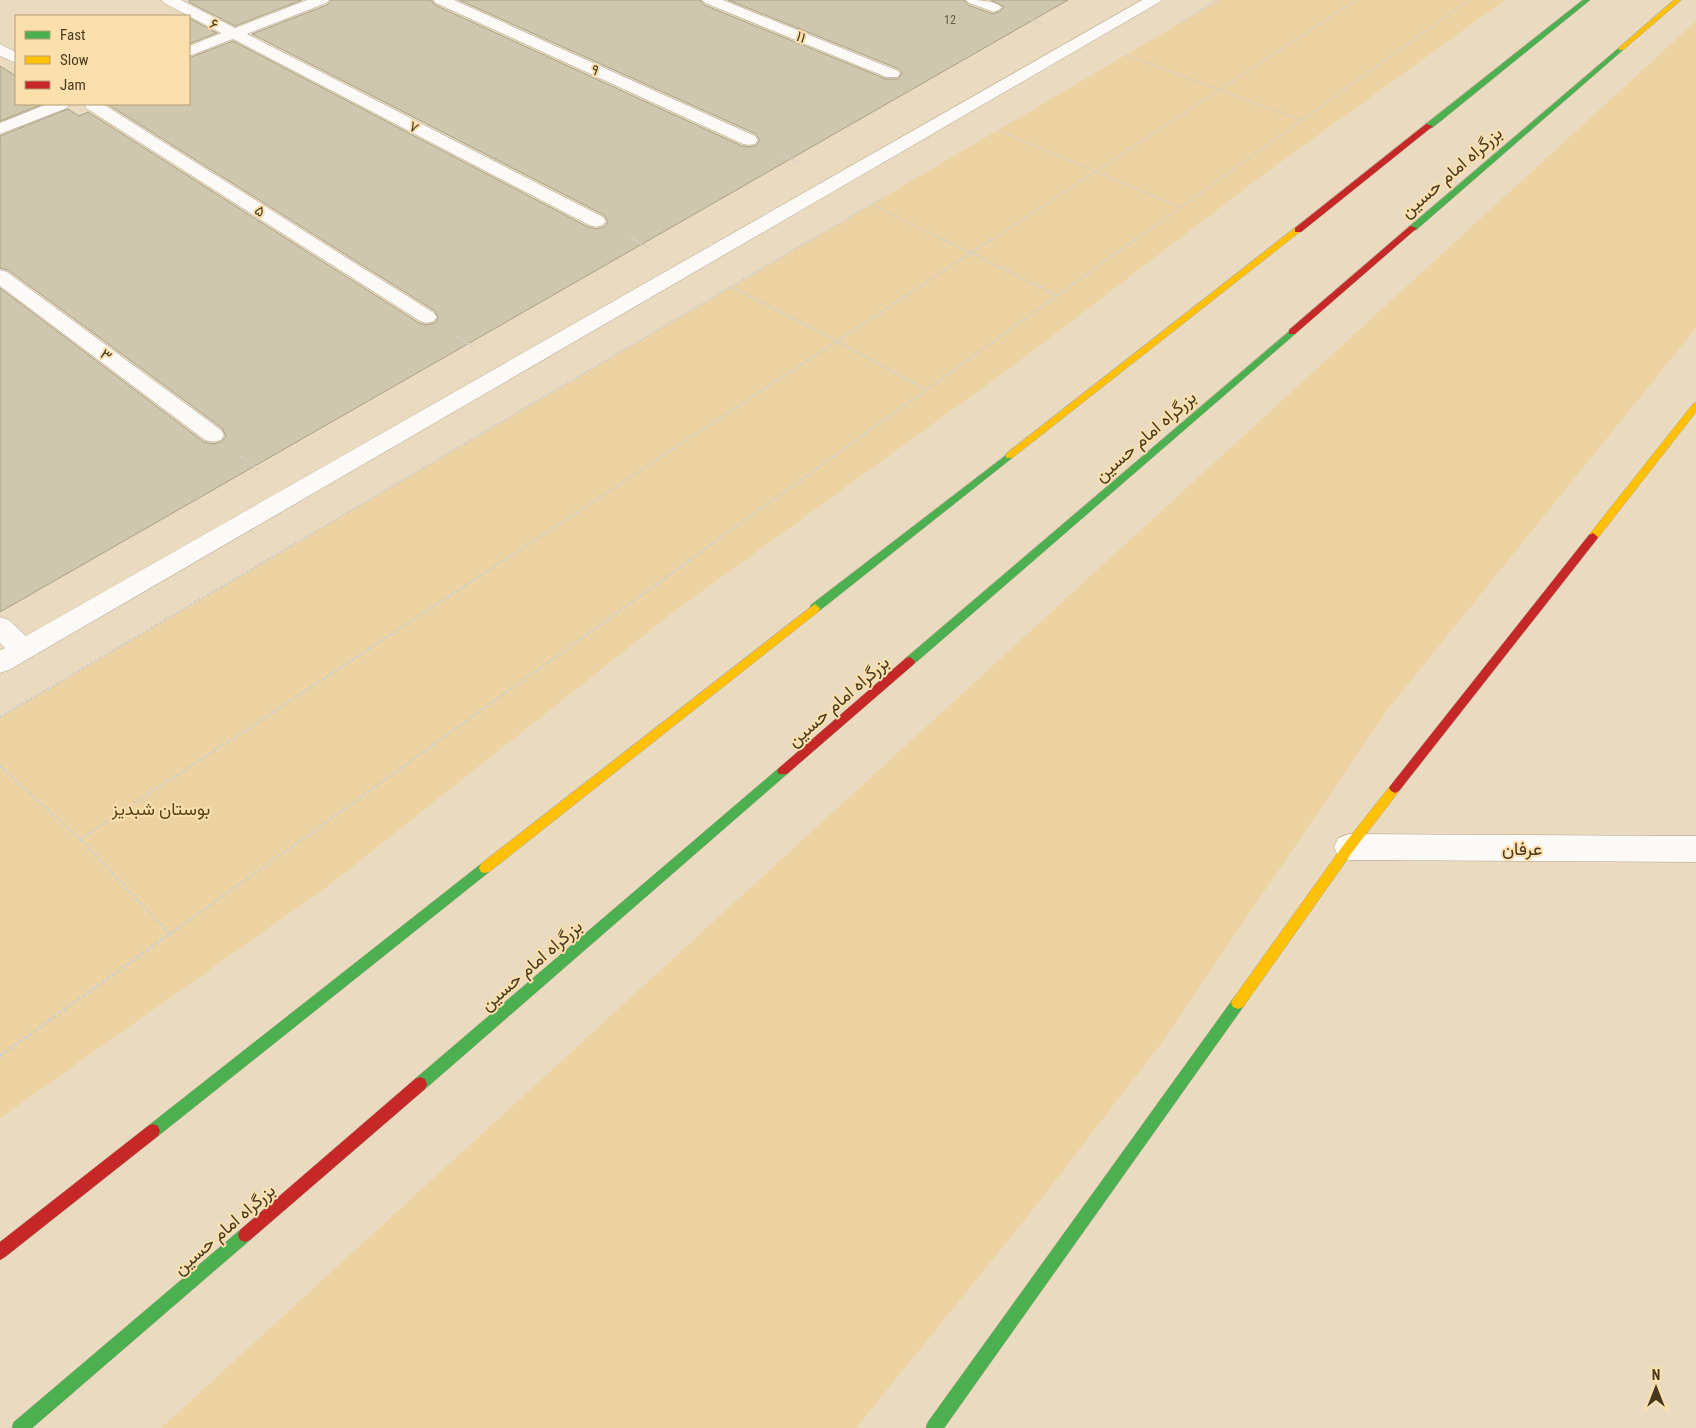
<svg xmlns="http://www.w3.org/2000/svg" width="1696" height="1428" viewBox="0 0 1696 1428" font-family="'Roboto Condensed',Vazirmatn,sans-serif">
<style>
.green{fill:#edd3a2}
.building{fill:#cec6ad;stroke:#aaa188}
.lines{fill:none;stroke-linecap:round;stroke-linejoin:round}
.street-casing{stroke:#ada088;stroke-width:1}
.fast-casing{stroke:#ada088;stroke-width:1}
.slow-casing{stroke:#ada088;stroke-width:1}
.jam-casing{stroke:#ada088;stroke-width:1}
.path-far3{stroke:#d4cfc6;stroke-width:2;stroke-dasharray:1 1;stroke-linecap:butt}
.path-far2{stroke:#d4cfc6;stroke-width:2.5;stroke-dasharray:2 2;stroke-linecap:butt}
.path-far1{stroke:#d4cfc6;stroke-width:3;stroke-dasharray:2.5 2.5;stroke-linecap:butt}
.path{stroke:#d4cfc6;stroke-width:4;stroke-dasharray:3 3;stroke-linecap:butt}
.street{fill:#fcfaf6;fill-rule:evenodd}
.fast{fill:#4caf50;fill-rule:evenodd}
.slow{fill:#ffc107;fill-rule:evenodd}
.jam{fill:#c62828;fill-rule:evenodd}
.labels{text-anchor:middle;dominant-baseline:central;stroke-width:4;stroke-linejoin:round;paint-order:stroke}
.far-number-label{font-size:12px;fill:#6a5d43}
.far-street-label{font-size:15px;fill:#47391f;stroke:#fbe0ae}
.street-label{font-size:18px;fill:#47391f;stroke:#fbe0ae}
.park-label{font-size:18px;fill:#56431c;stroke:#fbe0ae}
</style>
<rect width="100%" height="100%" fill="#eadbc0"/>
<g class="green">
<path d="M1219 0H1505L1260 177 1018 362 672 613 328 886 0 1118V717Z"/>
<path d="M1696 21V328L1388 709 1160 1045 1028 1216 856 1428H161Z"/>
</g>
<g class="building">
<path d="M189 0H302L235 26 189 2Z"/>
<path d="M331 0H431L435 5 742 146 749 147 755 146 760 141 756 134 459 0H700L704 5 886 79H898L902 73 899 69 728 0H964L968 5 993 14 1000 11 1004 7 991 0H1068L0 612V288L204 442 213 444 221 442 226 436 222 428 8 270 0 268V136L68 109 79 116 88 112 419 323 426 325 435 323 438 318 435 311 107 104H189V58L233 41 588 227 597 229 604 227 608 222 604 215 252 34 327 5Z"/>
<path d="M189 18 217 33 189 44Z"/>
<path d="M0 66 16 76V104H43L0 121Z"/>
</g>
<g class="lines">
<g class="street-casing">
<g id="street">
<path d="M161 0H181L235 28 307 0H329L326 3 247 34 603 217 606 221 603 225 596 227 589 225 233 39 189 56V46L221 33 164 3Z"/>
<path d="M433 0H454L755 136 758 140 755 144 749 145 743 144 436 3Z"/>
<path d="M702 0H723L898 71 900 74 898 77H886L705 3Z"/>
<path d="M966 0C977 0 994 0 1002 7L999 10 994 12 969 3Z"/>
<path d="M1142 0H1161L1158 3 9 670 0 673V650L5 648 0 643V617L9 620 26 636Z"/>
<path d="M0 44 16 52V63L0 56Z"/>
<path d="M47 104H69L67 108 0 134V123Z"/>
<path d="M84 104H103L434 313 437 317 434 321 427 323 420 321 86 108Z"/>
<path d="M0 270 7 272 221 430 224 435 221 440 213 442 205 440 0 286Z"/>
<path d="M1349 834 1696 836V862L1349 860 1338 856 1334 847 1338 838Z"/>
</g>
</g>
<g class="fast-casing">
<g id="fast">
<path d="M1583 0H1590L1432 128H1426V124Z"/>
<path d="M1619 48 1624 49 1416 230H1410V226Z"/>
<path d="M1292 329 1296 332 1295 334 914 664H906L905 661 906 658Z"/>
<path d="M1009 453 1012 454V458L819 611H811L810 608 811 605Z"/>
<path d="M783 766 787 768 789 771 787 774 425 1089 420 1091 415 1089 413 1084 415 1079 779 768Z"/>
<path d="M485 863 489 864 491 868 489 872 158 1136 153 1138 148 1136 146 1131 148 1126 481 864Z"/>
<path d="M1238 997 1243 999 1245 1003 1243 1007 944 1428H926L928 1422 1233 999Z"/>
<path d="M245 1228 250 1230 252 1235 250 1240 32 1428H12L14 1422 240 1230Z"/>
</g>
</g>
<g class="slow-casing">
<g id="slow">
<path d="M1674 0H1681L1623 50H1619V48Z"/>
<path d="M1295 228 1302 230 1012 458H1006V454Z"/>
<path d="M1696 403V412L1597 539H1589L1588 537 1589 535 1693 404Z"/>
<path d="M815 604 820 608 819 611 489 872 485 873 481 872 479 868 481 864Z"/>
<path d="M1395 783 1399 785 1401 788 1399 791 1353 851 1243 1007 1238 1009 1233 1007 1231 1003 1233 999 1345 843 1391 785Z"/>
</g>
</g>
<g class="jam-casing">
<g id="jam">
<path d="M1426 124 1433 126 1301 232H1295V228Z"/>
<path d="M1410 226 1417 228 1295 334H1289V330Z"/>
<path d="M1593 533 1598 537 1597 539 1399 791 1395 793 1391 791 1389 788 1391 785 1589 535Z"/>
<path d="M910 657 915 661 914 664 787 774H779L777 771 779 768 906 658Z"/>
<path d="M420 1077 425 1079 427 1084 425 1089 250 1240 245 1242 240 1240 238 1235 240 1230 415 1079Z"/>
<path d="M153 1124 158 1126 160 1131 158 1136 5 1257 0 1260V1242L148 1126Z"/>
</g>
</g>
<g class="path-far3">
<path d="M1023 17 1043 24"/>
<path d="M1180 23 1218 0"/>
<path d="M1126 55 1301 120"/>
<path d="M997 130 1180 207"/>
<path d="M781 155 801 163"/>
<path d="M873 205 946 241"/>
<path d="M628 237 635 241"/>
<path d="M810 241 884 197"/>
<path d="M990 241 1356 0"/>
<path d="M1134 241 1469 0"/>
</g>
<g class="path-far2">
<path d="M633 239 649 248"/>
<path d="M943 239 1058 296"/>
<path d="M732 287 837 341 926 390"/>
<path d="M457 337 475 348"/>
<path d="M241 456 260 471"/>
<path d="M291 546 812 239"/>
<path d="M526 546 992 239"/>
<path d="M709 546 1136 239"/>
</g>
<g class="path-far1">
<path d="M0 717 293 545"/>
<path d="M0 766 80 839 170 934"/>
<path d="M80 839 527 545"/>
<path d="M169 935 711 545"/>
</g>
<path class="path" d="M0 1056 171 933"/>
<use href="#street" class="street"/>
<use href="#fast" class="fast"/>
<use href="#slow" class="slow"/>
<use href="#jam" class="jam"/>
</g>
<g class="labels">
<g class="far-number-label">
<text x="950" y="20">12</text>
</g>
<g class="far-street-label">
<text transform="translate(214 24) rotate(28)">۶</text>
<text transform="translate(801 37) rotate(22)">۱۱</text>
<text transform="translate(595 70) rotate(24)">۹</text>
<text transform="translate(414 127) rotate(27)">۷</text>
<text transform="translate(260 211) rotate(33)">۵</text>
<text transform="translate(106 355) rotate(37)">۳</text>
</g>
<g class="street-label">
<text transform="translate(1451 172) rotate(-41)">بزرگراه امام حسین</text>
<text transform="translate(1145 436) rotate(-41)">بزرگراه امام حسین</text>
<text transform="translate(838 701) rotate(-41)">بزرگراه امام حسین</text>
<text x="1522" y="848">عرفان</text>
<text transform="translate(531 965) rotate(-41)">بزرگراه امام حسین</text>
<text transform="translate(224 1229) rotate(-41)">بزرگراه امام حسین</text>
</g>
<g class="park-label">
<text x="161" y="808">بوستان شبدیز</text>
</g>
</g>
<rect x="15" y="15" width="175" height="90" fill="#fbe0ae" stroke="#b39d75"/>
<rect x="25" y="31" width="25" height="8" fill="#4caf50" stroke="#b39d75"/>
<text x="60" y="40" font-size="15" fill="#47391f">Fast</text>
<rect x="25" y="56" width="25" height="8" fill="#ffc107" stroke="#b39d75"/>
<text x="60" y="65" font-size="15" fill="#47391f">Slow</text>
<rect x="25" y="81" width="25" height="8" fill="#c62828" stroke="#b39d75"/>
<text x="60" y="90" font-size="15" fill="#47391f">Jam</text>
<g transform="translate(1656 1388)" stroke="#fbe0ae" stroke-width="4" paint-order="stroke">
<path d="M0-4L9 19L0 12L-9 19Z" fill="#47391f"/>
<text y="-8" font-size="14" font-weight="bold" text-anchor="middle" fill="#47391f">N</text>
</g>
</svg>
